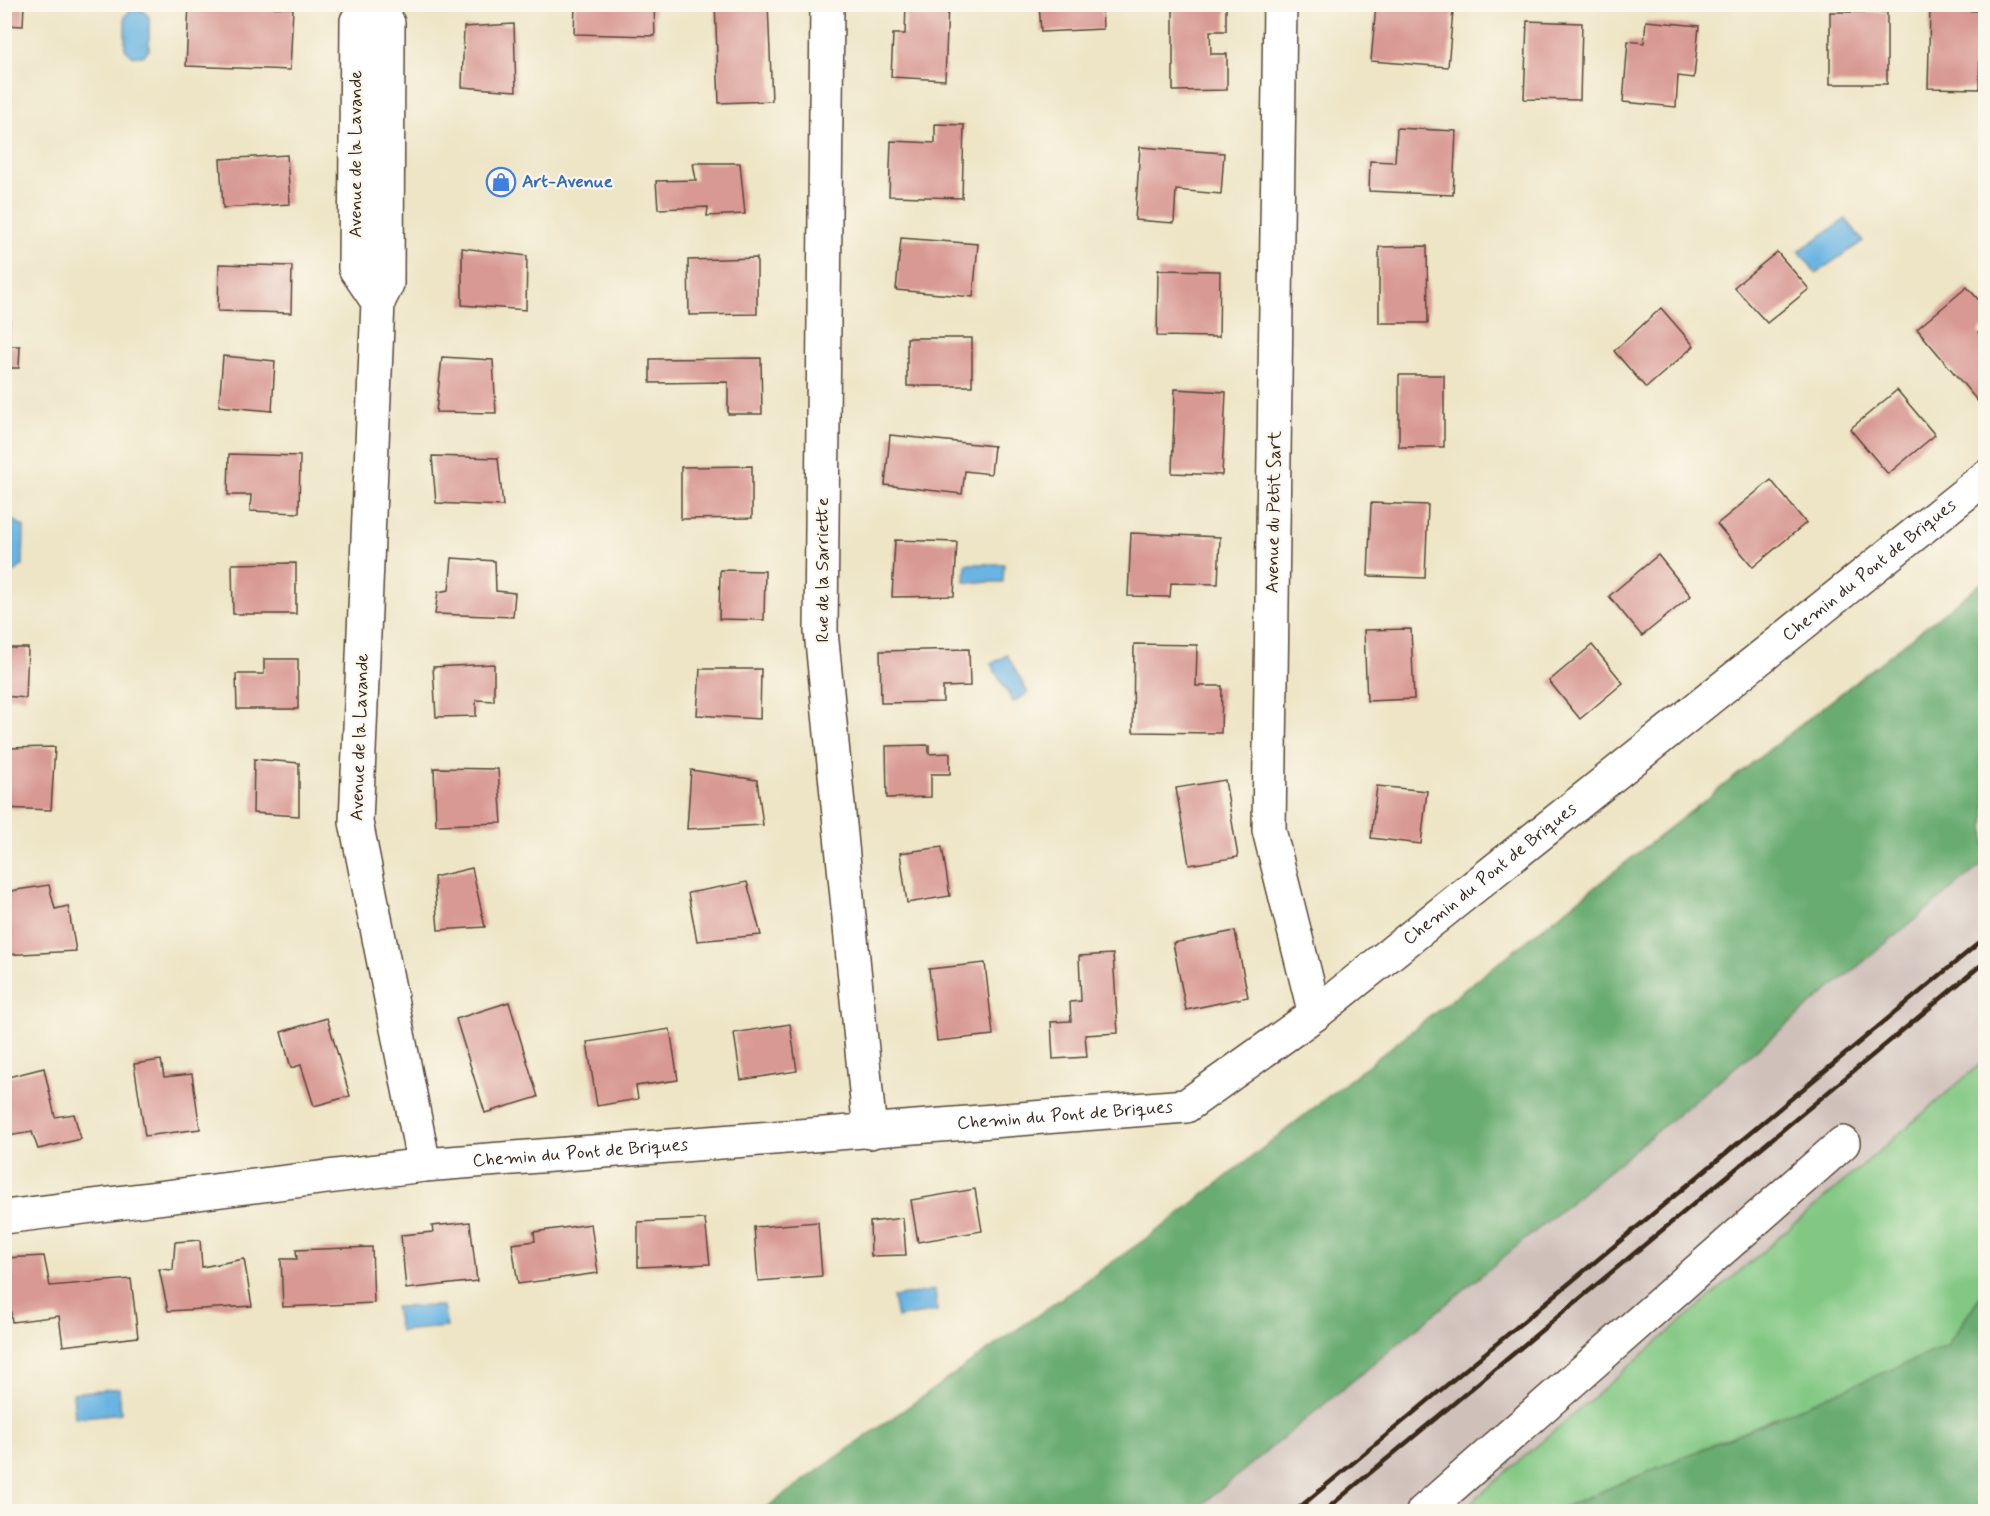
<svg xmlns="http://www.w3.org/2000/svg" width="1990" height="1516" viewBox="0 0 1990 1516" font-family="Mynerve,sans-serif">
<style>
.industrial{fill:#cfc0ba}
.green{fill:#82c883;stroke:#5e7950;stroke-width:1.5}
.forest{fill:#69ac71;stroke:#526b48;stroke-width:1.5}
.water{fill:#69b4e2;stroke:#526f80;stroke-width:1.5}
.building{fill:#d89993}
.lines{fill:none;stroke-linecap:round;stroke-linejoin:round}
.minor-casing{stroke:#564637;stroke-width:36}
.minor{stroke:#fff;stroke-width:33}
.rail{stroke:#3b2a1e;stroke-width:4.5}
.labels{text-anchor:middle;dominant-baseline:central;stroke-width:4.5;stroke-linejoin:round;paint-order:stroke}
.street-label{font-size:18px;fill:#3b2a1e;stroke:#fbf7ec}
.shop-label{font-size:18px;font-weight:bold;fill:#366cbe;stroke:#fbf7ec;text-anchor:start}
</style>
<rect width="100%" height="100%" fill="#fbf7ec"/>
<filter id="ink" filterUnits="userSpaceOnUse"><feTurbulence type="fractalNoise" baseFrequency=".0167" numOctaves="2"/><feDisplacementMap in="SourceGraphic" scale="12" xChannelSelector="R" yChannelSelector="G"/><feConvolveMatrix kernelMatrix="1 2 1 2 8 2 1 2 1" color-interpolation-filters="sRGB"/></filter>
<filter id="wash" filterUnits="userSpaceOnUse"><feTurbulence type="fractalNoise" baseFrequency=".008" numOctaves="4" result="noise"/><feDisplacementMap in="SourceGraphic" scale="24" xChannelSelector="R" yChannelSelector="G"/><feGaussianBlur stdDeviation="1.35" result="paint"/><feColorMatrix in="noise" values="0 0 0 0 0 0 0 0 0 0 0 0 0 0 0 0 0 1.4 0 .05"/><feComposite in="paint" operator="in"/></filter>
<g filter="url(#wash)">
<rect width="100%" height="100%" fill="#eee5c6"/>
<path class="industrial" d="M1985 862V1060L1460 1511 1194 1512Z"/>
<path class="green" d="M1985 1060V1289L1947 1346 1555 1511 1460 1512Z"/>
<g class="forest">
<path d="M1985 580V862L1194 1511H761L1165 1225Z"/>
<path d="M1985 1289V1511H1555L1947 1346Z"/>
</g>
<g class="water">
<path d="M131 10H143L149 17V50L143 56H132L125 49V16Z"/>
<path d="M1846 219 1863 241 1816 273 1799 251Z"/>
<path d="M13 520 24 527 23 565 10 575 5 569V521Z"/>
<path d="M966 564H1004L1003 582H965Z"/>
<path d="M1007 655 1028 693 1013 702 991 664Z"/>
<path d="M935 1290 937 1311 897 1318 893 1297Z"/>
<path d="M443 1306 447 1327 400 1331 395 1307Z"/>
<path d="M119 1388 121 1413 75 1418 73 1393Z"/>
</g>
<g id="blocks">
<g class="building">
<path d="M4 4H24L23 26 4 25Z"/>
<path d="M189 4 293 8 290 70 186 66Z"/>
<path d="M575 4H654L655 36 574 34Z"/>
<path d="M715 4H768L772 101 719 103Z"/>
<path d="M906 4H948L945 80 891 77 893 34H905Z"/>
<path d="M1039 4H1102L1103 29 1041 32Z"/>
<path d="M1173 4H1226V31H1210L1211 54H1227V90L1173 91Z"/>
<path d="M1376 5 1453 11 1448 67 1371 61Z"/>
<path d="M1930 9 1981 11 1979 89 1928 88Z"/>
<rect x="1830" y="12" width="57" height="72"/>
<path d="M1527 21 1582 23 1580 100 1524 99Z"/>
<path d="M1646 21 1699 26 1694 78 1678 76 1676 107 1623 102 1628 41 1644 43Z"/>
<path d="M514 24 516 91 462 87 464 27Z"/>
<path d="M935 124 964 125 962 198 889 196 891 141 935 143Z"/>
<path d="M1397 128 1456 131 1453 195 1369 191 1370 161 1395 162Z"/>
<path d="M1140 147 1224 153 1221 194 1176 190 1174 223 1135 220Z"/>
<path d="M287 155 290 204 223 208 220 159Z"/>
<path d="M693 163H740L745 214 707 216 708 207 658 209 656 181 696 180Z"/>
<rect x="4" y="204" width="3" height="50"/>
<path d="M901 238 978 244 973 297 896 290Z"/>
<path d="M1427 246 1428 323H1379V247Z"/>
<path d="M462 248 527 256 526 310 462 305Z"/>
<path d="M1777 252 1809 289 1767 323 1734 287Z"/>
<path d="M757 258V314L689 315 688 260Z"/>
<path d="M219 264 292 266 291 313 218 311Z"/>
<path d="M1158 270 1220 271 1219 337 1157 336Z"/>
<path d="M1967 287 1986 308V325L1978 332 1986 341V399L1980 404 1917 329Z"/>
<path d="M4 303H10L9 346H20L19 368H4Z"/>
<path d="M1661 308 1694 346 1646 388 1614 351Z"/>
<rect x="907" y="338" width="65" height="48"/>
<path d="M223 356 275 361 272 411 219 406Z"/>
<path d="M442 357 493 360 496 413 436 412Z"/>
<path d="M761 358 762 414H728V382L650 383V359Z"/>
<rect x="1399" y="375" width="45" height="72"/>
<path d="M1175 389 1226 392 1222 475 1172 473Z"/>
<path d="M1897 390 1935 435 1888 474 1850 429Z"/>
<path d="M890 435 994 446 991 474 965 471 962 494 885 485Z"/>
<path d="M229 454 300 456 299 513 250 511 251 495H228Z"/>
<path d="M432 456 498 458 503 506 436 503Z"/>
<path d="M752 466V518L681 519V467Z"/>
<path d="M1771 480 1806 523 1753 567 1717 524Z"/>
<path d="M1371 503 1428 505 1425 578 1368 576Z"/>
<path d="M1131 533 1220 537 1218 584 1171 583 1170 597 1128 596Z"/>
<path d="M895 540 957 542 954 596 892 597Z"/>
<path d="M1658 555 1691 596 1642 636 1609 596Z"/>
<path d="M452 558 495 561 496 591 515 593 513 617 435 614 438 592 449 590Z"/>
<path d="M296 563V614H233L232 564Z"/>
<path d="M720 570 765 571 764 620 719 619Z"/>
<path d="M1411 629 1414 699 1367 701 1364 630Z"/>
<path d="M1134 644 1197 645 1196 686H1222L1221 733 1133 732Z"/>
<path d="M1592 645 1623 683 1580 719 1549 681Z"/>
<path d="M4 648H28L26 698 4 696Z"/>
<path d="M969 649 970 686 943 687V702L881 703 880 651Z"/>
<path d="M264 659H298V709H237L236 674H264Z"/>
<path d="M494 664V701L476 700V716L436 717 433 667Z"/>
<path d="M700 669H761L760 719 697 715Z"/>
<path d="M929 745V754L950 753V774H931V797L887 798 886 746Z"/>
<path d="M55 747 51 810 4 808V748Z"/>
<path d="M254 759 299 763V816L253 813Z"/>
<path d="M434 768 498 769 502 823 436 825Z"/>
<path d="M691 770 757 780 763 825 687 829Z"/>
<path d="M1225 780 1238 857 1189 865 1176 788Z"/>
<path d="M1377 786 1427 791 1421 844 1371 838Z"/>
<path d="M942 847 950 896 907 903 900 853Z"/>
<path d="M472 868 485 927 438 930 434 877Z"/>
<path d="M747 882 761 935 697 941 688 893Z"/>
<path d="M49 885 55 909 68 906 76 951 4 955V892Z"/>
<path d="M1235 931 1248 997 1186 1010 1173 943Z"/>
<path d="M1113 954 1118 1033 1085 1035 1087 1057 1053 1059 1051 1022 1071 1021 1070 1002 1081 1001 1079 956Z"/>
<path d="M985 963 993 1035 937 1041 929 969Z"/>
<path d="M509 1002 538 1097 485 1113 456 1019Z"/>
<path d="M327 1018 350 1096 314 1106 301 1065 291 1068 281 1032Z"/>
<path d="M790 1024 797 1071 741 1080 734 1033Z"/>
<path d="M670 1029 678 1080 636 1086 638 1099 597 1106 587 1042Z"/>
<path d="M161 1060 164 1077 192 1074 200 1129 145 1136 134 1064Z"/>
<path d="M44 1068 55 1117 74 1114 81 1139 38 1149 32 1132 8 1136 4 1116V1078Z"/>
<path d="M975 1189 982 1231 918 1242 911 1200Z"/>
<path d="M903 1218 906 1255 871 1256 870 1222Z"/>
<path d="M705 1219 710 1264 638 1267V1222Z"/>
<path d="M470 1222 477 1281 406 1289 401 1235 433 1232 432 1226Z"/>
<path d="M818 1222 822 1276 758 1281 754 1227Z"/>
<path d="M591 1224 598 1273 518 1284 512 1244 535 1241 534 1232Z"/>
<path d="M200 1240 202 1267 244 1259 252 1306 168 1311 159 1269 173 1270 175 1242Z"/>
<path d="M372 1247 374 1303 283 1307 281 1259H297L296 1250Z"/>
<path d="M44 1256 50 1286 131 1279 138 1337 63 1346 59 1316 12 1322 4 1258Z"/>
</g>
</g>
</g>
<g filter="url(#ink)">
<use href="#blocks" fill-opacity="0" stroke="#564637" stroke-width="1.5"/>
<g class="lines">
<g class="minor-casing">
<g id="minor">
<path d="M372 4 357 21 355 268 378 302 387 284 388 23 377 4"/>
<path d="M827 4 821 631 870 1132"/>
<path d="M1280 4 1269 830 1315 1014"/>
<path d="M378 302 356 822 424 1165"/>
<path id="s1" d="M4 1217 424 1165 1186 1106 1315 1014 1986 477"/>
<path d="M1423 1512 1843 1143"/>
</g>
</g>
<use href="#minor" class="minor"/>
<g class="rail">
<path d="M1294 1512 1986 937"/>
<path d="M1323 1512 1986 961"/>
</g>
</g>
</g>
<defs>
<g id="shop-ring" transform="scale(1.5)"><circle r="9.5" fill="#fbf7ec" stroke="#3f7fe0" stroke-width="1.5"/><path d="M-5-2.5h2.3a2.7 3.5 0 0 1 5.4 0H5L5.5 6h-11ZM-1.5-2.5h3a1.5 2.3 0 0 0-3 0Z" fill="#3f7fe0"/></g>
</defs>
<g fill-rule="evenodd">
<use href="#shop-ring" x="501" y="182"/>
</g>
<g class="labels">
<g class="street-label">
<text transform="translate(356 154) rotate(-90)">Avenue de la Lavande</text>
<text transform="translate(1274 512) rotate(-89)">Avenue du Petit Sart</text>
<text transform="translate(823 570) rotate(-90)">Rue de la Sarriette</text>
<text stroke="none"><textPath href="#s1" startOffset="2056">Chemin du Pont de Briques</textPath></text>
<text transform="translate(360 737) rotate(-88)">Avenue de la Lavande</text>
<text stroke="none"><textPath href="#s1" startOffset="1570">Chemin du Pont de Briques</textPath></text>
<text stroke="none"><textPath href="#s1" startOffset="1066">Chemin du Pont de Briques</textPath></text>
<text stroke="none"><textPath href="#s1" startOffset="580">Chemin du Pont de Briques</textPath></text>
</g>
<g class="shop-label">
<text x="522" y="182">Art-Avenue</text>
</g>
</g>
<rect width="1990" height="1516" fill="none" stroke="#fbf7ec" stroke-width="24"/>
</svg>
